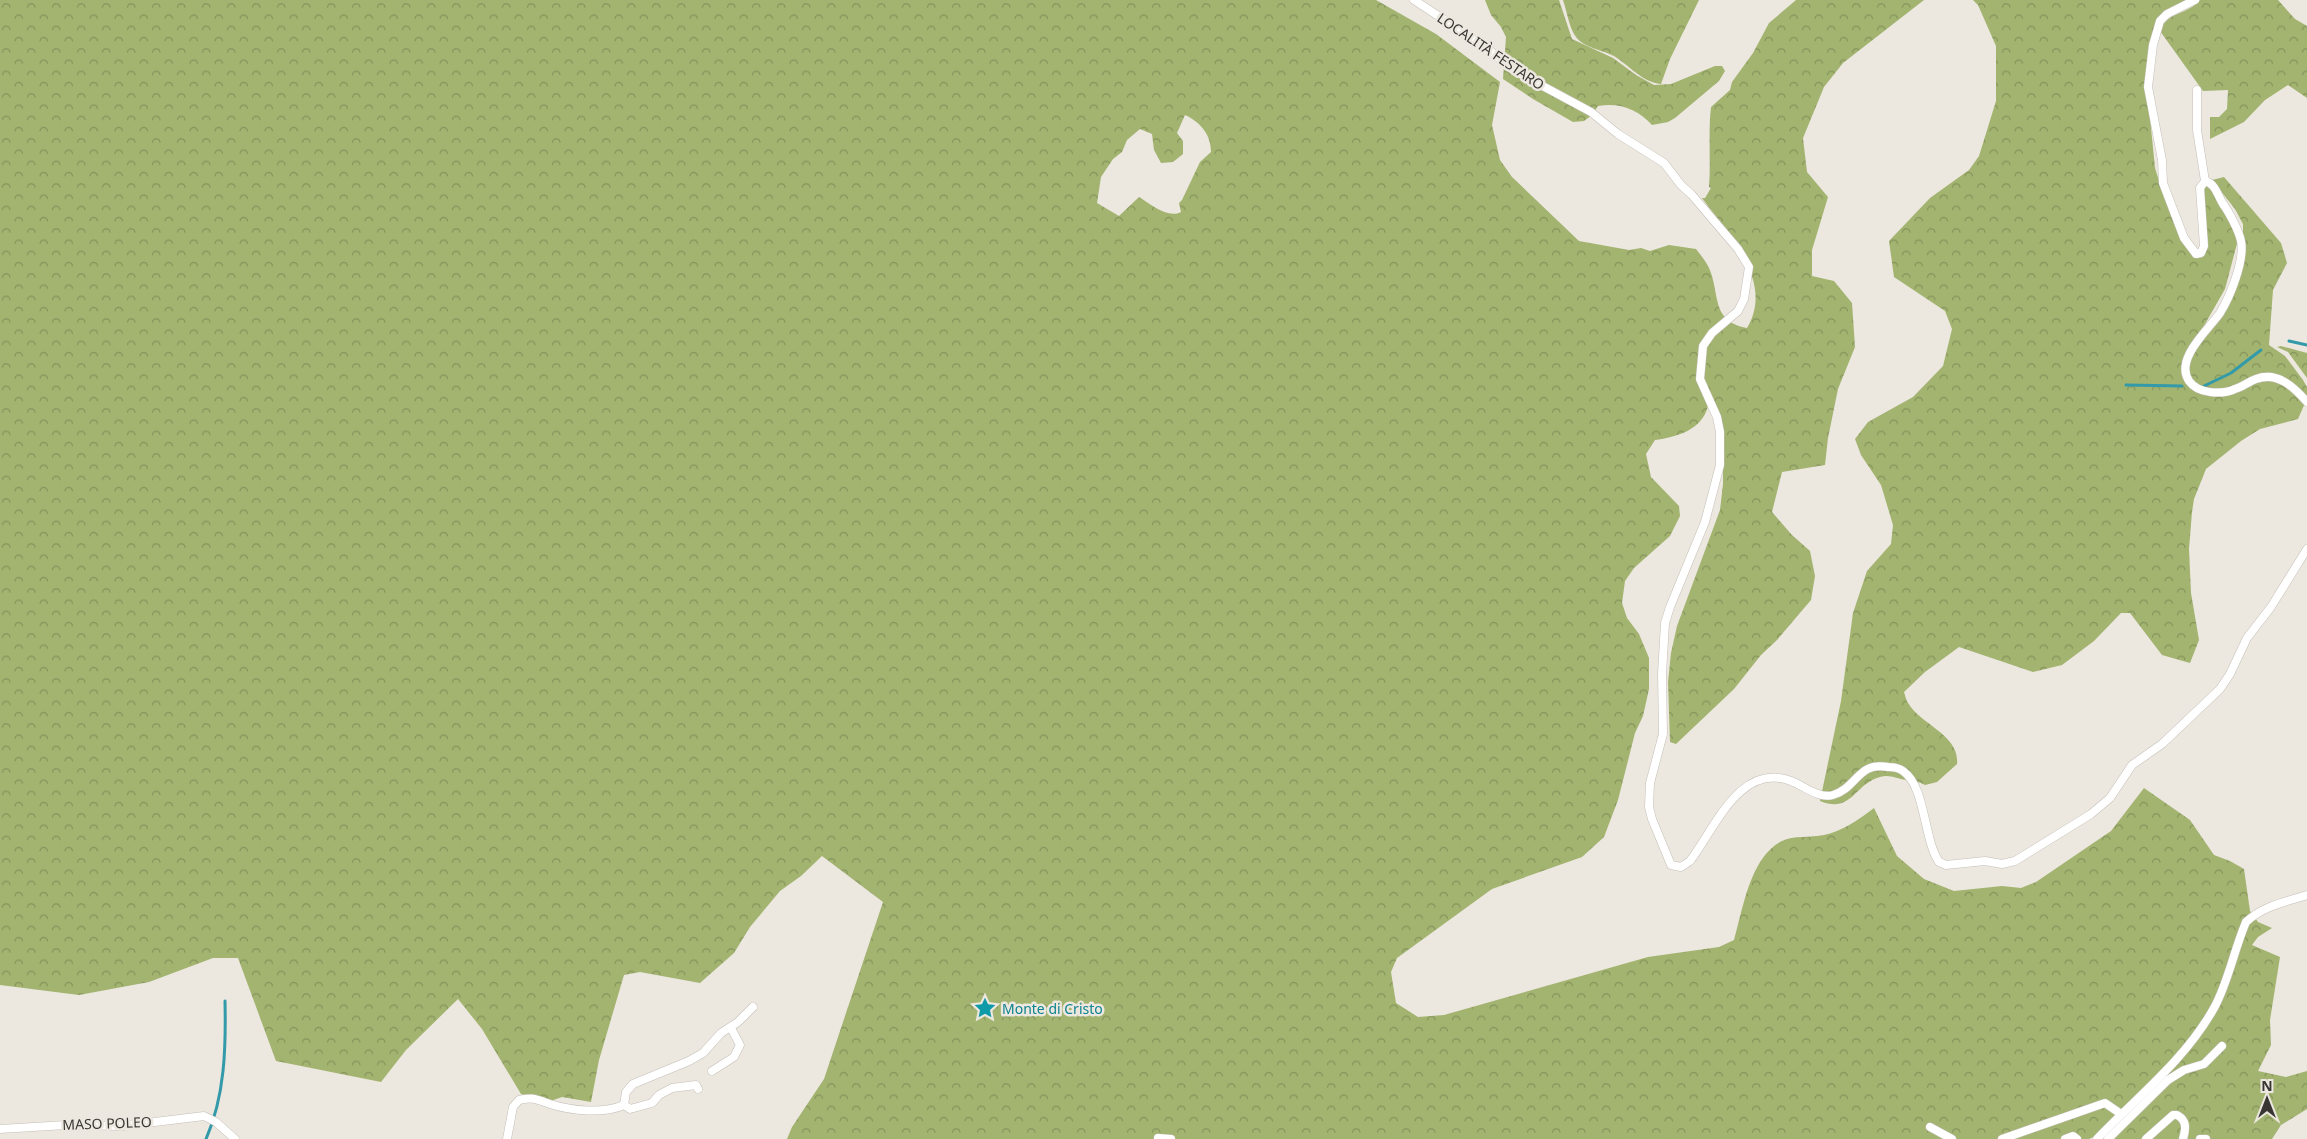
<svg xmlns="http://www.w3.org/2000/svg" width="2307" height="1139" viewBox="0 0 2307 1139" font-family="'Noto Sans',sans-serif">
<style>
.forest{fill:url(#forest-crowns);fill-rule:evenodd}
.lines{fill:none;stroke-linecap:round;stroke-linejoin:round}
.stream{stroke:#339aa9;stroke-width:3}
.minor-casing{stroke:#c4bfb7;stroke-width:9}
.minor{stroke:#fff;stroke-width:8}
.labels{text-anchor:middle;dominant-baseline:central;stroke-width:5;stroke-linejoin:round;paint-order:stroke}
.street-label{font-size:14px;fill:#383633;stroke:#ece7df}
.culture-label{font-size:14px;fill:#0d838f;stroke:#ece7df;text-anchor:start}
</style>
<defs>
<pattern id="forest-crowns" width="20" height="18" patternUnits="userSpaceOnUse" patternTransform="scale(1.25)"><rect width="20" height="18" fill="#a2b46f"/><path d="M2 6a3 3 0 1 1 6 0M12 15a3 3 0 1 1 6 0" fill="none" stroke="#85935c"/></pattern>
</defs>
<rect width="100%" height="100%" fill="#ece7df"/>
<g class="forest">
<path d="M0 0H1376L1436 34 1500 82 1492 125 1500 160 1512 177 1579 241 1629 250 1641 248 1650 251 1669 245 1696 249C1700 254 1705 260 1708 266 1721 291 1709 321 1747 328 1775 282 1728 233 1702 198H1705L1711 188 1709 187C1711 160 1708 134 1711 107L1730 90 1732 82 1753 53 1769 23 1796 0H1924L1843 63 1824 87 1803 138 1807 172 1828 197 1812 250V276L1834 281 1852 303 1855 347 1838 389 1828 438 1825 465 1782 472 1772 512 1792 535 1810 551 1815 576 1811 600 1777 640 1761 655 1734 689 1676 744 1670 742 1668 682 1671 653 1677 626 1720 510 1723 484V451L1719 426 1708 406C1702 430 1677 437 1655 440L1646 454 1651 477 1679 506 1680 516 1670 536 1634 568 1625 581 1622 603 1627 618 1639 634 1649 658V689L1643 716 1635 733 1618 800 1604 837 1582 857 1492 889 1397 958 1391 972 1396 1003 1418 1017 1444 1015 1648 957 1719 947 1734 940C1743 909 1750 857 1782 841 1793 835 1811 838 1824 835 1843 831 1858 820 1874 808L1897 856 1924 879 1954 891 2002 886 2021 888 2036 882 2111 831 2144 788 2190 820 2214 855 2230 861 2244 869 2250 911 2258 922 2272 928 2258 937 2252 945 2280 957 2270 1020 2271 1045 2258 1071 2286 1077 2307 1071V1109L2281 1125 2272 1139H2110L2114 1128 2089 1139H787L792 1127 824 1079 883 902 822 856 801 876 780 891 750 927 734 953 700 983 640 972 624 975 599 1060 591 1102 562 1097 545 1103 521 1094 482 1029 458 999 406 1050 381 1082 276 1061 238 958H213L149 982 79 995 0 985ZM1185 115C1200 122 1211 134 1211 152L1200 162 1182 200 1179 203 1181 212C1168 219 1150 204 1139 197L1119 216 1097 203 1101 177 1113 159 1122 152 1127 140 1140 129 1152 134 1154 150 1161 163 1173 162 1183 154V141L1177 133Z"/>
<path d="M1485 0H1559L1572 39 1613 58 1636 75 1654 85 1671 84 1715 66H1722L1725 71 1719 81 1675 118 1668 122 1652 125C1638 109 1619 102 1598 106L1592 115 1584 121 1573 122 1533 99 1503 79 1506 37 1501 27 1491 15Z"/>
<path d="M1563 0H1699L1670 59 1661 84C1642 82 1630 66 1614 56 1603 50 1584 48 1576 37 1569 28 1567 11 1563 0Z"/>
<path d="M1973 0H2190L2157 20 2154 26 2150 45V118L2155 168 2160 184 2182 239 2203 255 2200 188 2209 182 2232 211 2239 225V236L2225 289 2193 345 2185 373 2205 393 2272 380 2286 384 2305 403 2298 419 2260 429 2241 441 2206 469 2194 499 2192 512 2189 549 2191 593 2199 640 2190 663 2162 655 2130 613H2121L2094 641 2062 665 2033 672 1959 647 1925 672 1904 692C1905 695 1906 700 1908 703 1921 725 1960 735 1957 764L1937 782 1925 785C1918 781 1914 782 1906 780 1897 779 1890 774 1880 777 1854 784 1852 814 1820 801L1841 701 1853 613 1867 571 1891 544 1893 525 1881 485 1861 455 1855 439 1868 422 1913 397 1943 366 1952 329 1945 311 1894 277 1889 241 1930 198 1969 170 1979 156 1996 101V46L1978 5Z"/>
<path d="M2200 0H2278L2295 19 2307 26V98L2288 85 2265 100 2244 122 2210 139V117H2219L2227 109 2228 90 2203 91 2160 31C2167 11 2188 15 2200 0Z"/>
<path d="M2224 177 2281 243 2287 263 2273 290 2269 345 2285 356 2303 380 2307 387V400L2273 376C2249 384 2186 409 2189 363L2229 291 2243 236V224L2235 209 2212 180Z"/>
<path d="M2281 346 2307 353V378L2288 352 2277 347Z"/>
</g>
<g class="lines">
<g class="stream">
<path d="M2289 341 2307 345"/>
<path d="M2126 385 2182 386"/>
<path d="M2204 386 2231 373 2261 350"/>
<path d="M206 1139C225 1096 226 1047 225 1001"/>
</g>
<g class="minor-casing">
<g id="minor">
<path d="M1414 0 1487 48 1513 70 1591 112 1618 134 1664 163 1681 185 1692 195 1738 249 1749 267 1744 299 1738 311 1712 333 1703 346 1700 379 1717 417 1720 432V465L1705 522 1670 607 1665 623 1662 674 1663 734 1650 783 1649 807 1652 819 1671 865 1681 867 1690 861C1714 830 1740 761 1791 781 1804 786 1819 799 1833 795 1857 788 1858 761 1888 767 1893 767 1899 768 1903 771 1926 787 1923 838 1939 862L1946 865 1985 861 2002 864 2015 861 2091 814 2110 798 2132 765 2162 744 2220 689 2230 674 2247 638 2271 607 2307 549"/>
<path d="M2195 0 2167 14 2160 21 2153 45 2148 87 2162 160 2163 183 2184 238 2196 254 2201 253 2204 246 2200 188 2205 181 2197 130V90"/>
<path d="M2205 181C2215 183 2218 196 2223 204 2229 212 2239 231 2241 241 2245 260 2230 297 2220 313 2209 329 2174 359 2189 381 2198 394 2222 395 2235 389 2242 387 2248 382 2256 379 2277 371 2294 387 2307 402"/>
<path d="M712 1071 734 1057 740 1045 731 1028"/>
<path d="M624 1105 626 1092 633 1084 689 1061 703 1053 721 1033 738 1022 753 1007"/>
<path d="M1930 1127 1952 1139"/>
<path d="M0 1129 66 1125 122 1126 204 1116 216 1122 235 1139"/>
<path d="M1158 1138 1171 1139"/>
<path d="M507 1139 513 1107 519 1100C536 1097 535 1099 550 1104 572 1111 603 1114 624 1105L630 1109 652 1103 659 1095 672 1088 696 1085 698 1089"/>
<path d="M2002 1139 2105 1103 2121 1114"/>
<path d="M2065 1139 2073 1136 2077 1139"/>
<path d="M2097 1139C2137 1097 2185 1060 2214 1008 2228 983 2234 950 2246 922 2263 906 2285 902 2307 895"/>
<path d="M2108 1139 2168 1080 2184 1070 2204 1064 2222 1046"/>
<path d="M2146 1139 2173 1115H2177C2187 1120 2186 1129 2183 1139"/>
<path d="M2200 1139H2206"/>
</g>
</g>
<use href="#minor" class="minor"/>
</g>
<defs>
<g id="sight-bare" transform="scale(1.725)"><path d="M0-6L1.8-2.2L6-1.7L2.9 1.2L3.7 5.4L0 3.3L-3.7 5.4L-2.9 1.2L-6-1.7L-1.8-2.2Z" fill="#0f9aa8" stroke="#ece7df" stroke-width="2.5" paint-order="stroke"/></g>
</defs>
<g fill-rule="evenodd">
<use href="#sight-bare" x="985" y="1008"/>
</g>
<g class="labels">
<g class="street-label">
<text transform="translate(1491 51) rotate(34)">LOCALITÀ FESTARO</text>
<text transform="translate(107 1123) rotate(-2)">MASO POLEO</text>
</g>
<g class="culture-label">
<text x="1002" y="1008">Monte di Cristo</text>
</g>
</g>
<g transform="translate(2267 1099)" stroke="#ece7df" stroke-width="4" paint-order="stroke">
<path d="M0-4L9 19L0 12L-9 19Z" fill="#383633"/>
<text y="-8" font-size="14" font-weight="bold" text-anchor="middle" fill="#383633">N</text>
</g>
</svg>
